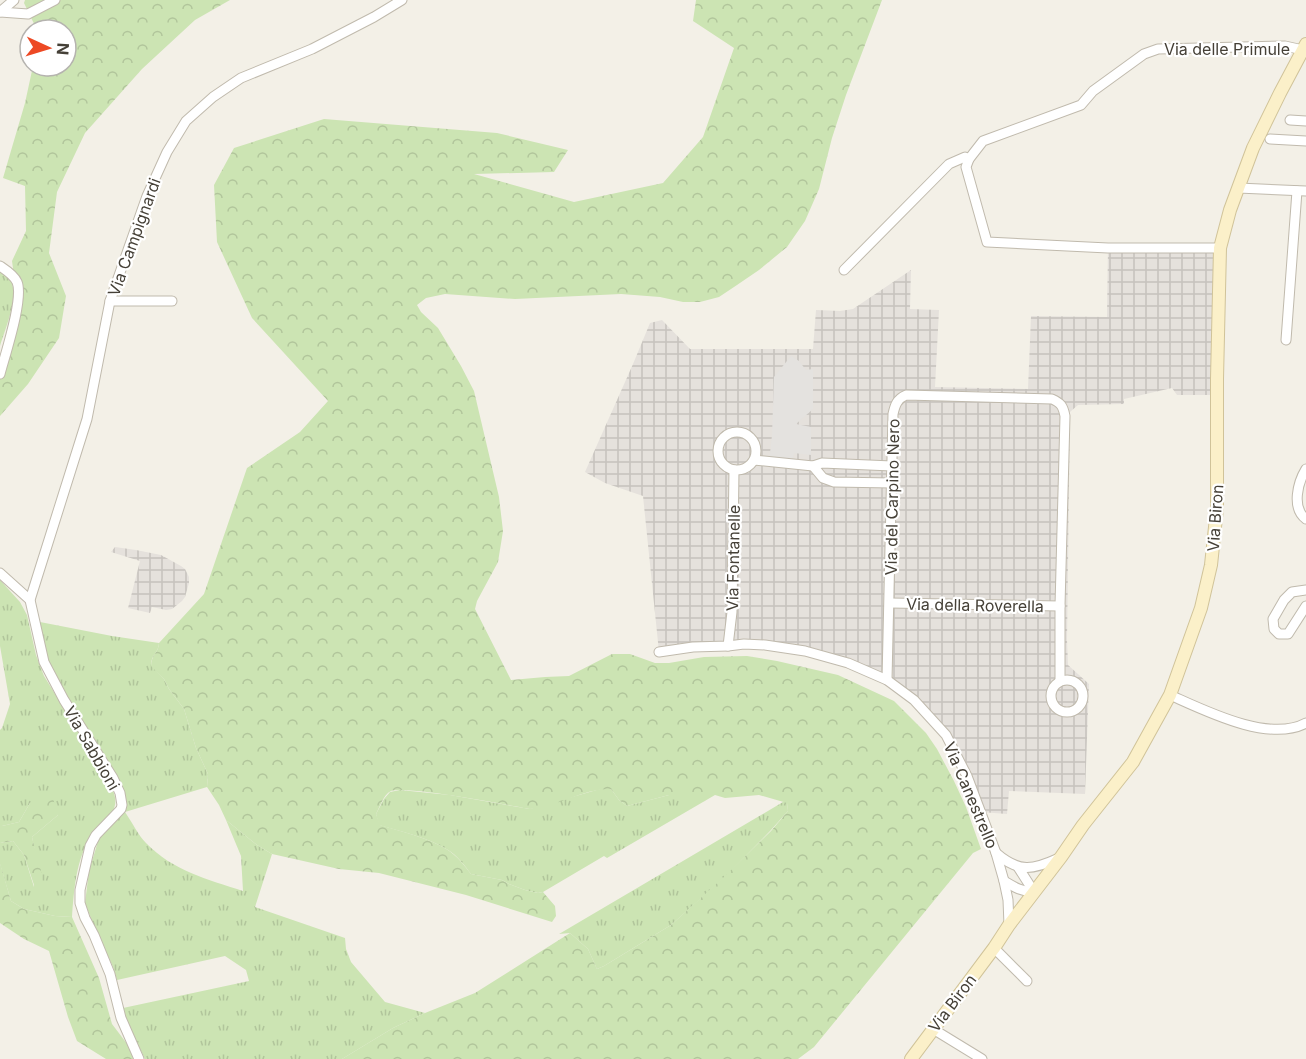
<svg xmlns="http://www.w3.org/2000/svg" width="1306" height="1059" viewBox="0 0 1306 1059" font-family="Inter,sans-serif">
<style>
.industrial{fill:url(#industrial-grid)}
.grass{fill:url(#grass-tufts)}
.forest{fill:url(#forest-crowns)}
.parking{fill:#e4e2df}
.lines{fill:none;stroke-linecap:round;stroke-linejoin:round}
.street-casing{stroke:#c0baad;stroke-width:11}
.secondary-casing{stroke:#d0c399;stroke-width:14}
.street{stroke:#fff;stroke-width:9}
.secondary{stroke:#fbf0c9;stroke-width:12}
.labels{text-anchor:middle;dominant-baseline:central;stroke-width:4.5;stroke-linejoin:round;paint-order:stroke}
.street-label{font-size:16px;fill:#454037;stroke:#fff}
</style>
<defs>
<pattern id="industrial-grid" width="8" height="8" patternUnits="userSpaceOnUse" patternTransform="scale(1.5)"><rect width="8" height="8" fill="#e5e1dc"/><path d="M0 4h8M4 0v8" fill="none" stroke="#c6c2bd"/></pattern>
<pattern id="grass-tufts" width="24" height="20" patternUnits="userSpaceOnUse" patternTransform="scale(1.5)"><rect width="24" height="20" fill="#cce4b3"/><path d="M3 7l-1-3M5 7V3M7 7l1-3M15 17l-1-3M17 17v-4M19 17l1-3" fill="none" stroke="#b1c59b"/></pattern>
<pattern id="forest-crowns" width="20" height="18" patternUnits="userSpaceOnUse" patternTransform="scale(1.5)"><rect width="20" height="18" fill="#cce4b3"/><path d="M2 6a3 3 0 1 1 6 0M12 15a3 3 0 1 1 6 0" fill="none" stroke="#b1c59b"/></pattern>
</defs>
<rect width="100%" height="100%" fill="#f3f0e7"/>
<g class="industrial">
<path d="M1108 248H1220L1217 395H1177L1172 388 1124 399V404L1078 405 1070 412 1067 640 1068 665 1089 684 1085 794 1009 791 1007 814 981 812 956 753 914 700 848 663 765 645 659 652 643 496 605 483 585 472 633 364 650 323 662 320 690 349H813L816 310 840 311 853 309 911 270 910 309 939 310 935 387 1028 389 1031 316 1107 317Z"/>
<path d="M115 547 136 550 161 555 181 566 185 569 189 577V583L185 597 182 601 172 609 166 610 152 607 150 613 128 608 140 561 111 552Z"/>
</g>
<g class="grass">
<path d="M0 272C4 274 9 277 11 281 19 297 5 330 0 346Z"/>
<path d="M0 580 20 602 27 615 36 655 44 676 107 778C111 786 117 796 115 805 113 817 99 825 92 835 76 858 74 890 72 917L55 916 24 909 11 901 0 864V843L13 841 24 855 34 887 36 856 32 837 58 815 30 803 19 822 2 826H0V730L2 728 10 704 0 646Z"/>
<path d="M40 622 112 636 159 643C159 652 151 655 151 665L164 679 169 689 184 709 196 748 208 774 207 787 125 812C132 822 138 835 146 843 173 871 207 879 243 891L241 856 226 820 257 845 272 854 255 907 345 938 346 949 351 962 385 1002 425 1013 393 1028 342 1059H145L127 1022 123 1008 249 981 246 970 225 956 117 980 113 967 92 921 85 903 89 871 99 838 107 828 125 812V801L45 658Z"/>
<path d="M600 789H611L619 800 627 806 669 795H715L607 858 604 856 543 892 538 893 525 890 509 884 502 880 471 874C465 866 457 855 448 850 427 837 402 832 379 825L376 814 384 799 390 792 400 790 450 795 530 809Z"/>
<path d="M783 802H787L788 811 771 830 725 877 671 925 604 966 597 969 588 949 570 933 559 934Z"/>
</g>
<g class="forest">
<path d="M25 0H230L195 20 142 69 85 133 57 192 49 253 66 296 59 338 28 384 0 416V374L18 305 12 261 26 231 25 186 3 178 25 103 33 66H66V30H37L24 3Z"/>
<path d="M696 0H882L846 95 832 138 819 189 805 221 787 247 759 270 737 285 719 297 700 302H683L660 297 621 294 515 299 445 294 426 298 417 305 421 312 438 328 461 366 474 391 499 497 503 531 498 562 477 601 475 609 511 680 545 677 569 676 612 654H630L655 663H669L704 657 747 656 777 661 838 675 894 701 926 733 937 749 954 781 966 807 981 849 973 853 814 1047 798 1059H342L393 1028 425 1013 475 993 570 933 588 949 597 969 604 966 671 925 725 876 771 831 788 811 787 803 759 795 725 798 715 795H669L627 806 619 800 611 789C585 788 557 807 530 809 508 805 406 785 391 791 383 795 380 807 376 814L380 825C402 832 427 837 448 850 457 856 465 866 471 874L502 880 509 884 525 890 538 893 543 892 555 906 556 916 552 922 466 895 379 873 339 869 272 854 257 845 226 820 219 805 207 787 208 774 196 748 184 709 169 689 164 679 151 666C151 655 159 652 159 643L204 594 247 468 300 432 328 401 252 318 217 242 214 185 234 148 324 119 497 133 568 150 554 172 474 174 574 202 663 183 703 137 734 48 693 21Z"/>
<path d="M45 791 52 795 58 815 32 837C35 852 44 872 42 887L35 888 24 855 13 841 0 843V826H2L19 822 30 803Z"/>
<path d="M0 863 11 901 24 909 55 916 72 917 99 978 112 1024 131 1049 133 1059H106L77 1041 68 1017 49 951 24 939 0 923Z"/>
</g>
<path class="parking" d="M791 356 799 361 806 370 813 369V409L796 424 811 427V455L794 453 792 462H769L772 435 774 377Z"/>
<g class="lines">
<g class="street-casing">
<g id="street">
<path d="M0 12 28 14 55 0"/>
<path d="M0 12 14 0"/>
<path d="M1290 120 1306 121"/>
<path d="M1270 139 1306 141"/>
<path d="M1238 188 1306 191"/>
<path d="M1220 248H1108L987 242 966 167 969 159 983 141 1081 105 1093 91 1144 54 1158 49 1285 46 1303 50"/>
<path d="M0 266C6 270 14 275 17 282 24 298 5 355 0 374"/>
<path d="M844 270 949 164 965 157 969 159"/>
<path d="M110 301H172"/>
<path d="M1286 340 1297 191"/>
<circle cx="737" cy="451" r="19"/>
<path d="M754 460 813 466 822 463 892 466"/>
<path d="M813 466 823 478 834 482 892 483"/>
<path d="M1306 469C1298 482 1291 508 1306 519"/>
<path d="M0 573 30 600"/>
<path d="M1306 590 1292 592 1284 600 1273 619 1274 629 1279 634H1288L1306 606"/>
<path d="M890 603 1060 606"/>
<path d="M728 646 732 612 734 470"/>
<path d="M659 652 693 647 728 646 744 644 765 645 805 651 848 663 887 680 914 700 946 735 967 776 996 853 1004 881 1008 900 1009 925"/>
<circle cx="1067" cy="696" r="16"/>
<path d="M887 680 893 414C895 405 897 399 906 395L1052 399C1061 403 1063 406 1065 416L1060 606V681"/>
<path d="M1170 695C1206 711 1269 743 1306 723"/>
<path d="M996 853C1019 873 1033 870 1059 858"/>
<path d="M1018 867 1034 892"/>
<path d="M1004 881C1014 887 1022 892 1034 892"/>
<path d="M994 948 1027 981"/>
<path d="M933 1029 982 1059"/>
<path d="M139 1059 121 1018 110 974 94 935 85 918 80 903V890L90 846 96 835 121 809 122 805 120 793 113 778 64 700 44 662 30 600 87 419 110 301 147 196 167 152 186 121 213 97 241 78 312 49 374 17 402 0"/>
</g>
</g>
<g class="secondary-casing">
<path id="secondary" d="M911 1059 994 948 1009 925 1061 857 1083 825 1133 762 1170 695 1201 608 1211 565 1217 508V379L1220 248 1230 210 1253 148 1280 93 1306 44"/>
</g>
<use href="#street" class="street"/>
<use href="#secondary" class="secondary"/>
</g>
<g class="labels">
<g class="street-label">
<text x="1227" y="49">Via delle Primule</text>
<text transform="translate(134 237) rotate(-70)">Via Campignardi</text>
<text transform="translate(892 497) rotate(-89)">Via del Carpino Nero</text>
<text transform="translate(1215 518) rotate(-86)">Via Biron</text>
<text transform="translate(733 558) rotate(-89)">Via Fontanelle</text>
<text transform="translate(975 605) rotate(1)">Via della Roverella</text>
<text transform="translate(92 748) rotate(60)">Via Sabbioni</text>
<text transform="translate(971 795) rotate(67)">Via Canestrello</text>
<text transform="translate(952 1003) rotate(-53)">Via Biron</text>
</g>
</g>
<g transform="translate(48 48) rotate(94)"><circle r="28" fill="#ffffff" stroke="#b5b3af" stroke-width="1.5"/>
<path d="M0-4.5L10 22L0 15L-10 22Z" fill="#ed4924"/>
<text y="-9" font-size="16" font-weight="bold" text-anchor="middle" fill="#454037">N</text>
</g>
</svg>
